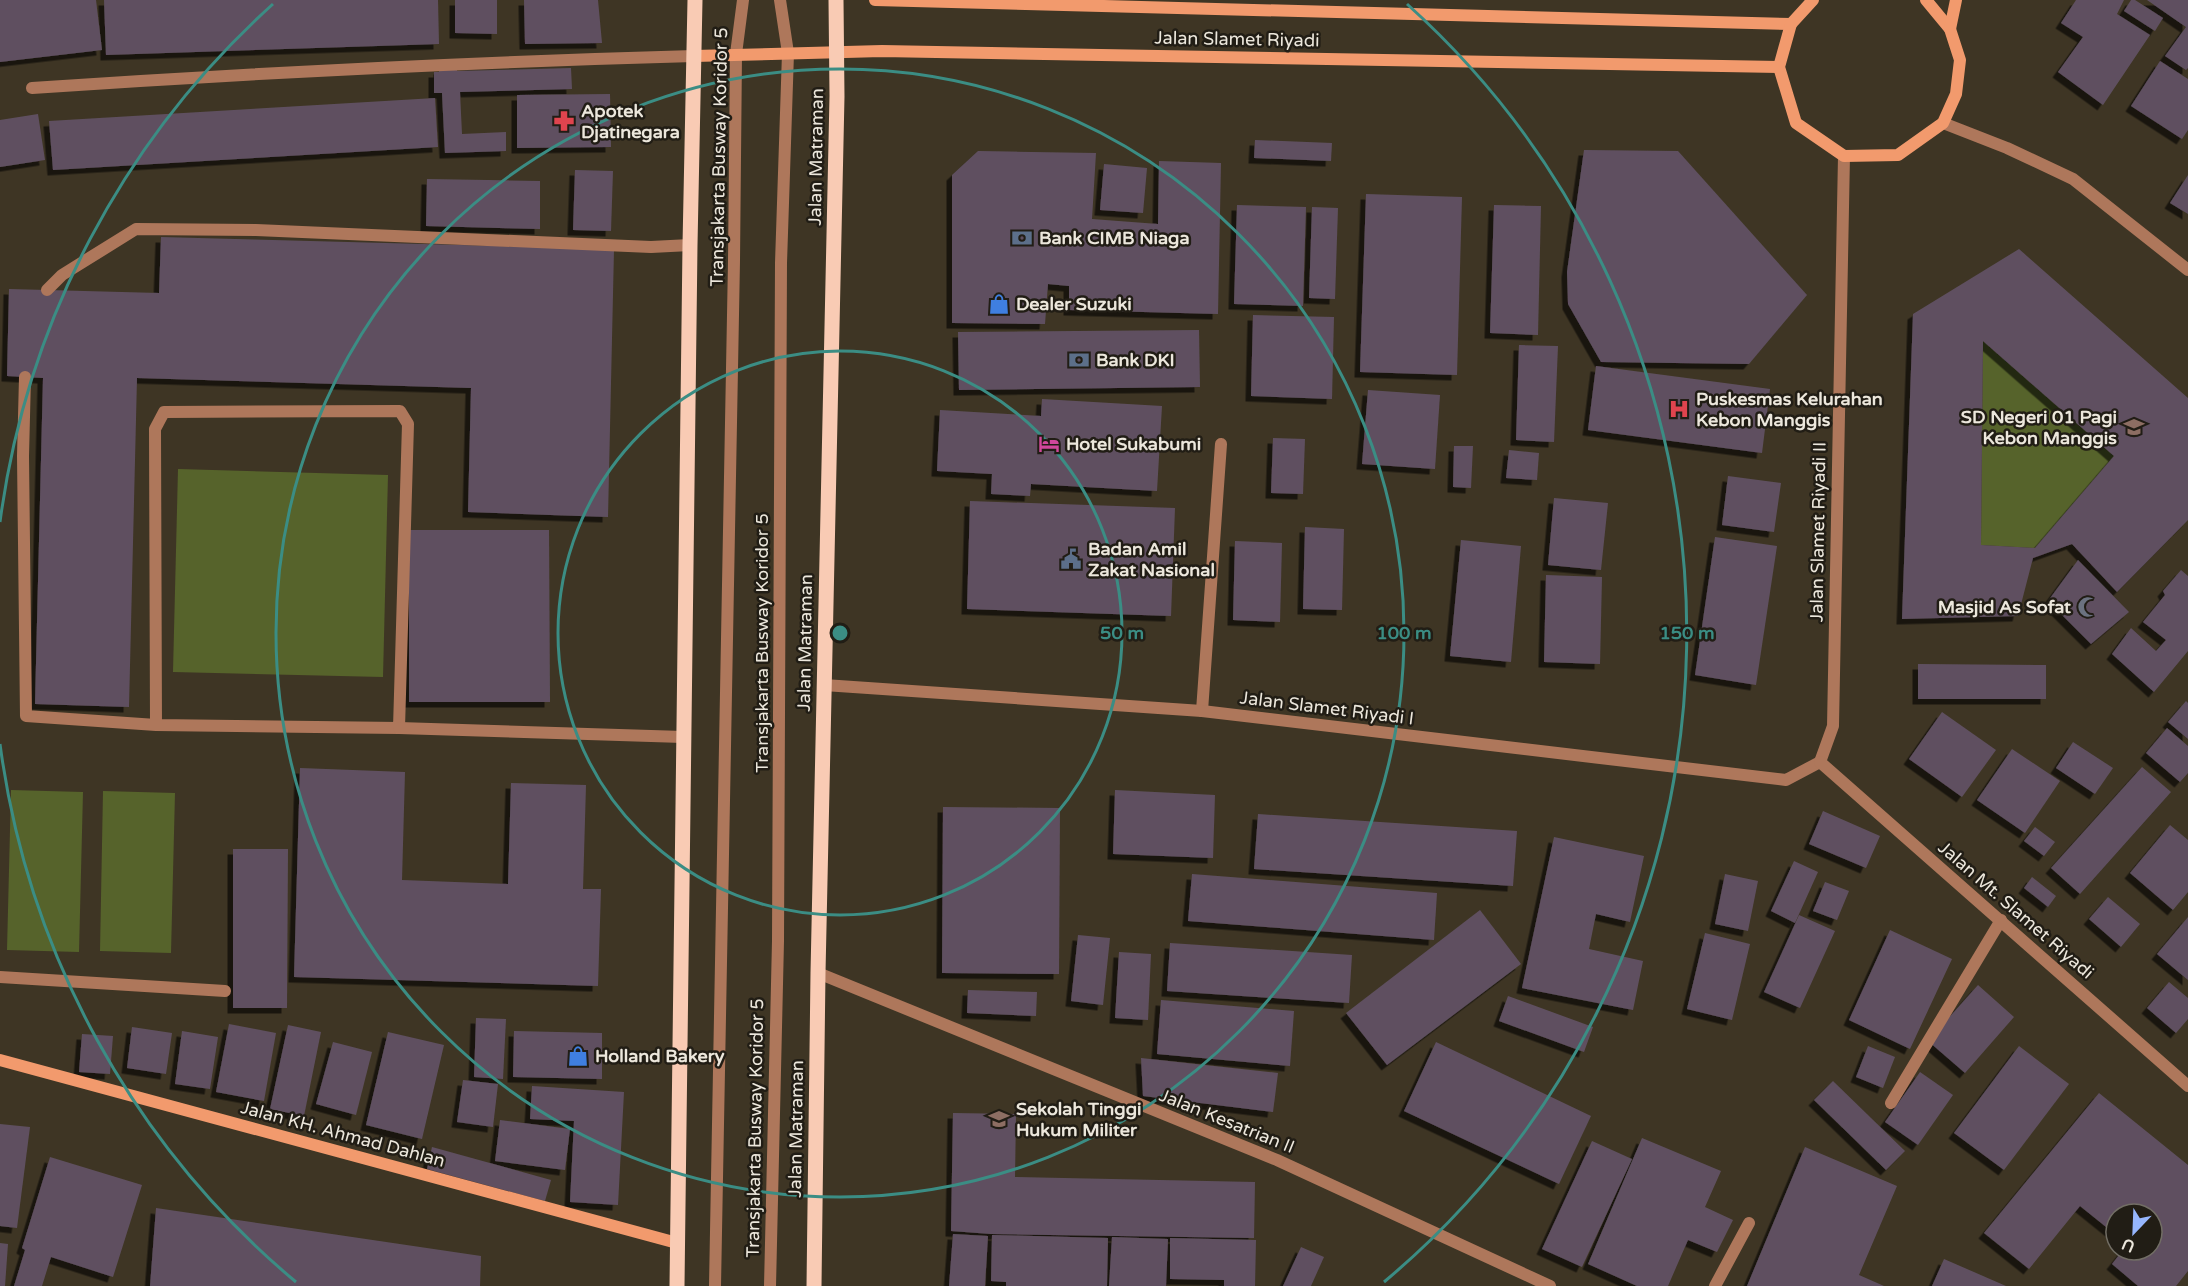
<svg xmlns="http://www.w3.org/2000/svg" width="2188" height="1286" viewBox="0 0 2188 1286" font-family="'Varela Round',sans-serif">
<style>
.green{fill:#56632b}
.building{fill:#5f5060;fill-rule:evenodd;filter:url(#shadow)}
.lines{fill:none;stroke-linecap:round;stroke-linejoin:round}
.lane{stroke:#ae775b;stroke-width:12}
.street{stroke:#ae775b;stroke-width:12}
.secondary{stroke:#f29a6d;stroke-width:12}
.primary{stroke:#f9cbb4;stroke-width:15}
.ring{fill:none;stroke:#3b8d84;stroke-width:3}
.labels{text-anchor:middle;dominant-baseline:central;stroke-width:5;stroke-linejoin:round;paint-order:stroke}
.street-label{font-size:18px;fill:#ece7dc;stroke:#211d15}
.poi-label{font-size:18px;font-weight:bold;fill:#ece7dc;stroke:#211d15;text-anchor:start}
.centre{fill:#3b8d84;stroke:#211d15;stroke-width:3}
.ring-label{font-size:18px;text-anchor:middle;font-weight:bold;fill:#3b8d84;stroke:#211d15;stroke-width:5;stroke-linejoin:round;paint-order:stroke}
</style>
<defs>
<filter id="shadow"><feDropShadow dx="-5.5" dy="5.5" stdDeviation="0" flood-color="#0009"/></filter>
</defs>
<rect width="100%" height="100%" fill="#3e3524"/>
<g class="green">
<path d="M1983 341 2114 456 2035 548 1981 545Z"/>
<path d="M178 469 388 475 383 677 173 672Z"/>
<path d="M11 790 83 792 79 952 7 950Z"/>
<path d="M103 791 175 793 171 953 100 951Z"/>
</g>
<g class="building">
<path d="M0 0H96L102 50 0 62Z"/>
<path d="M104 0H438L439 44 106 55Z"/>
<path d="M455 0H497V34L455 33Z"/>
<path d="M524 0H598L602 43 525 44Z"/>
<path d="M2076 0H2124L2117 14 2150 35 2103 105 2058 72 2083 37 2061 23Z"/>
<path d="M2131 0H2135L2163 18 2155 31 2124 11Z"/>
<path d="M2147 0H2188V68L2186 70 2165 56 2186 27Z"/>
<path d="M2160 61 2188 79V130L2182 139 2131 106Z"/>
<path d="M571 68 572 89 460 92 462 134 506 132V151L445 153 442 93H434V72H439V69H457V71Z"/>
<path d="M610 94 611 147 517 148V95Z"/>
<path d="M435 98 438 147 53 170 49 121Z"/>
<path d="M38 114 45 160 0 167V120Z"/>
<path d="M1255 140 1332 143 1331 161 1254 158Z"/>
<path d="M1584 150 1678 151 1807 295 1749 364 1601 362 1568 304 1567 272Z"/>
<path d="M978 151 1096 153 1092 219 1158 224 1159 161 1221 163 1218 314 1069 310V286L1048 284 1045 324 952 323V175Z"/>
<path d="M1104 164 1147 168 1143 213 1100 210Z"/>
<path d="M575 170 613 171 611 231 573 230Z"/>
<path d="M2188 175V214L2170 203Z"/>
<path d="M427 179 540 181V229L426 226Z"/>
<path d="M1366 194 1462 197 1457 375 1360 372Z"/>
<path d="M1237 205 1306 207 1303 306 1234 304Z"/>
<path d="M1494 205 1541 206 1538 335 1490 333Z"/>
<path d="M1312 207 1338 208 1335 299 1309 298Z"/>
<path d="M161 237 614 249 608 517 468 512 471 388 137 378 129 707 35 704 43 378 7 376 9 289 159 293Z"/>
<path d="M2019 249 2188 398V520L2117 592 2072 544 2033 558 2018 616 1902 619 1913 314ZM1983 341 2114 456 2035 548 1981 545Z"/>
<path d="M1253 315 1334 317 1332 399 1251 396Z"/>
<path d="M1199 330 1200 387 959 390 958 332Z"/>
<path d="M1519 345 1558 346 1554 442 1516 440Z"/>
<path d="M1596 366 1770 389 1762 453 1588 430Z"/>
<path d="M1368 390 1440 395 1435 469 1362 464Z"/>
<path d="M1042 399 1162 406 1157 491 1031 484 1030 496 991 494 992 474 937 471 940 410 1041 416Z"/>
<path d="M1273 438 1305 439 1303 494 1271 493Z"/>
<path d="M1454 446H1473L1471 488 1453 487Z"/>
<path d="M1509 450 1539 453 1537 480 1506 478Z"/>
<path d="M1728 476 1781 483 1774 532 1722 525Z"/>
<path d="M1554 498 1608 503 1601 570 1548 565Z"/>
<path d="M970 501 1175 508 1171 616 967 609Z"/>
<path d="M1305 527 1344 529 1342 610 1303 609Z"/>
<path d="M409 530H549L550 702H409Z"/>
<path d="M1715 537 1777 546 1756 685 1695 675Z"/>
<path d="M1461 540 1521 546 1511 662 1450 656Z"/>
<path d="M1235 541 1282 543 1280 622 1233 620Z"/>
<path d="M2078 560 2129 612 2091 644 2048 601Z"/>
<path d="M2181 570 2188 576V651L2154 692 2112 654 2131 628 2156 651 2166 640 2143 622 2165 595 2163 591Z"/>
<path d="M1546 575 1602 577 1600 664 1544 662Z"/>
<path d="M1918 664 2046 665V699H1918Z"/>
<path d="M2186 701 2188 703V739L2168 722Z"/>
<path d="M1942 712 1996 750 1962 797 1909 759Z"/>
<path d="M2167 728 2188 746V773L2180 782 2146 753Z"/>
<path d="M2073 742 2113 768 2095 794 2056 768Z"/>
<path d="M2012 749 2060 781 2025 833 1977 800Z"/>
<path d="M2142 767 2171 792 2080 894 2051 868Z"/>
<path d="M300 768 405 772 402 880 508 884 511 783 586 785 583 889H601L598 986 294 977Z"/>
<path d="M1115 790 1215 795 1213 858 1113 854Z"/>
<path d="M943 807 1060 808 1059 974 942 973Z"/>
<path d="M1823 811 1880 836 1866 868 1809 844Z"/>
<path d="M1258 814 1517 831 1513 886 1254 869Z"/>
<path d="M2170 825 2188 840V892L2173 910 2130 873Z"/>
<path d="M2035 827 2055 842 2044 856 2024 841Z"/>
<path d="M1554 837 1644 856 1630 922 1596 914 1589 949 1643 961 1633 1010 1522 988Z"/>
<path d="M233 849H288L287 1008H233Z"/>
<path d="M1794 861 1818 872 1795 923 1771 911Z"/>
<path d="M1192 874 1437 893 1434 940 1188 921Z"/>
<path d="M1725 874 1758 881 1748 931 1715 924Z"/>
<path d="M2032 877 2056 896 2048 907 2024 888Z"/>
<path d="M1825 882 1849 891 1837 920 1813 911Z"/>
<path d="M2108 897 2140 924 2121 947 2089 919Z"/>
<path d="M1480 910 1521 964 1387 1065 1346 1013Z"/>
<path d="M1799 915 1835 931 1800 1008 1764 992Z"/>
<path d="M2188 917V980L2157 954Z"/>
<path d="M1890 930 1952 959 1910 1049 1849 1020Z"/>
<path d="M1705 933 1750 944 1732 1020 1687 1009Z"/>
<path d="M1078 935 1110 938 1103 1005 1071 1001Z"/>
<path d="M1170 943 1352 955 1349 1003 1167 991Z"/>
<path d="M1119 952 1151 954 1148 1020 1115 1018Z"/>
<path d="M2169 982 2188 998V1019L2176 1033 2147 1008Z"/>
<path d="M1978 985 2014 1017 1965 1073 1928 1041Z"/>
<path d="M968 990 1037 992 1036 1016 967 1013Z"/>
<path d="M1508 996 1593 1027 1584 1052 1499 1021Z"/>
<path d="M1161 1000 1294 1011 1290 1066 1157 1054Z"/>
<path d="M476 1018 506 1019 503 1079 474 1077Z"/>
<path d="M229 1024 276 1033 264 1101 216 1092Z"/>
<path d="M288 1025 321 1032 304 1116 270 1109Z"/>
<path d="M132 1027 172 1033 166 1074 127 1068Z"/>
<path d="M182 1031 218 1037 210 1089 175 1084Z"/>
<path d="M514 1031 602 1033V1079L513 1077Z"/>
<path d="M388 1032 444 1045 422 1139 366 1125Z"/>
<path d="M82 1034 113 1036 110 1074 79 1072Z"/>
<path d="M333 1042 372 1052 356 1115 316 1104Z"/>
<path d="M1436 1042 1591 1116 1559 1184 1404 1111Z"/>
<path d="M1868 1046 1895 1057 1883 1088 1856 1077Z"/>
<path d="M2019 1046 2069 1084 2004 1170 1954 1133Z"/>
<path d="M1141 1058 1278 1073 1273 1112 1143 1096Z"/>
<path d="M1920 1072 1953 1095 1918 1145 1885 1122Z"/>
<path d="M463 1080 498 1084 493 1127 457 1122Z"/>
<path d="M1833 1081 1905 1151 1886 1170 1814 1100Z"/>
<path d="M532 1086 624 1092 618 1205 570 1202 574 1121 530 1119Z"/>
<path d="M2099 1093 2188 1165V1271L2176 1286H2138L2112 1264 2123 1250H2152V1214H2116V1235L2080 1206 2029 1269 1984 1233Z"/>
<path d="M953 1113 1016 1114 1015 1177 1255 1182 1254 1238 991 1234 951 1231Z"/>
<path d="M500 1120 570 1129 565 1170 495 1161Z"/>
<path d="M0 1124 30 1127 17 1228 0 1226Z"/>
<path d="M1642 1138 1721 1171 1705 1207 1733 1220 1717 1252 1688 1240 1668 1286H1637L1588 1264Z"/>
<path d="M1592 1141 1632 1159 1582 1267 1542 1249Z"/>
<path d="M432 1147 551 1180 545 1201 427 1169Z"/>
<path d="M1805 1147 1897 1186 1859 1275 1884 1286H1747Z"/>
<path d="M50 1157 142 1185 113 1277 51 1257 42 1286H14L25 1250 22 1248Z"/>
<path d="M156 1208 481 1256 480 1286H150Z"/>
<path d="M953 1234 988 1236 985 1286H949Z"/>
<path d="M992 1235 1108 1238 1107 1286H1006V1282L991 1281Z"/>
<path d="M1112 1237 1168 1239 1166 1286H1109Z"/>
<path d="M1170 1238 1256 1240 1255 1286H1224V1280L1170 1279Z"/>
<path d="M0 1243 8 1244 5 1286H0Z"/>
<path d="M1301 1247 1324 1257 1311 1286H1283Z"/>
<path d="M1944 1259 2006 1286H1932Z"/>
</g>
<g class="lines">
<g class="lane">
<path d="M47 290 62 275 136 229 256 230 651 247 690 245"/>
<path d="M25 377 23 456 26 716 156 725 399 728 408 424 400 411 164 412 155 429 156 725"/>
<path d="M1202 711 1221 444"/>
<path d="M399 728 683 737"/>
<path d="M0 977 225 991"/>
<path d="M715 1286 734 261 736 54 743 0"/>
<path d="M770 1286 778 941 781 263 788 53 780 0"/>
</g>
<g class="street">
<path d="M32 88C253 73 473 62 694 56"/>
<path d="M1943 123 2007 148 2073 179 2188 270"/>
<path d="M824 685 1202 711 1786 780 1820 762"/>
<path d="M1820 762 1833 726 1844 156"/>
<path d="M1820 762 2188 1086"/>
<path d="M818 973 1277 1160 1550 1286"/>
<path d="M1891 1103 2001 920"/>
<path d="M1715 1286 1749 1223"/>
</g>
<g class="secondary">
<path d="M875 0 1791 24"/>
<path d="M1813 0 1791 24 1779 67 1796 123 1844 156 1898 155 1943 123 1956 94 1960 60 1950 29 1926 0"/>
<path d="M1950 29 1956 0"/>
<path d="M694 56 882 51 1779 67"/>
<path d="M0 1060 677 1243"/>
</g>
<g class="primary">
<path d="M677 1286 690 245 695 0"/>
<path d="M814 1286 818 973 837 96 836 0"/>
</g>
</g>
<g class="ring">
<circle cx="840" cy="633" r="282"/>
<circle cx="840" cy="633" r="564"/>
<path d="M296 1282A847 847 0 0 1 0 744M0 522A847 847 0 0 1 273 4M1407 4A847 847 0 0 1 1384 1282"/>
</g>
<defs>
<g id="pharmacy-bare" transform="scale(1.62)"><path d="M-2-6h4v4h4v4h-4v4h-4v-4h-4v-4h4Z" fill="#e0444e" stroke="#211d15" stroke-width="2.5" paint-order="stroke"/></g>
<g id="bank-bare" transform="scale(1.62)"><path d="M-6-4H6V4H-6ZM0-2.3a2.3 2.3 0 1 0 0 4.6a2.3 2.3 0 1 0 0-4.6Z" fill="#5c6f8a" stroke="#211d15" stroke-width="2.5" paint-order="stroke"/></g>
<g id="shop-bare" transform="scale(1.62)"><path d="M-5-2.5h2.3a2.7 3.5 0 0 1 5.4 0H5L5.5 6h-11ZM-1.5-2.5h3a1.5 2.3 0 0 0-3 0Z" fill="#3f7fe0" stroke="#211d15" stroke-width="2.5" paint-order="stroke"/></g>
<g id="hospital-bare" transform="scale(1.62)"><path d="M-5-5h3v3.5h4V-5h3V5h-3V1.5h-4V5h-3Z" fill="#e0444e" stroke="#211d15" stroke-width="2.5" paint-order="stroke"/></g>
<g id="school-bare" transform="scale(1.62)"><path d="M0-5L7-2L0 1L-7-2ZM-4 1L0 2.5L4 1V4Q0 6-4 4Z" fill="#8d6e63" stroke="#211d15" stroke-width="2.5" paint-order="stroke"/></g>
<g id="hotel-bare" transform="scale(1.62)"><path d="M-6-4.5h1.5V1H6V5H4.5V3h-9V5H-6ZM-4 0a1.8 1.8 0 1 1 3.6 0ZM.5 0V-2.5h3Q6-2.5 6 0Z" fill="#d1479c" stroke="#211d15" stroke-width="2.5" paint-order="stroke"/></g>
<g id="civic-bare" transform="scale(1.62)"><path d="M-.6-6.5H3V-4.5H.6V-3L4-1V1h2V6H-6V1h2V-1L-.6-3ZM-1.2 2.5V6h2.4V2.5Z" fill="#5c6f8a" stroke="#211d15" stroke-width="2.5" paint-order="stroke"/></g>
<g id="mosque-bare" transform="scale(1.62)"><path d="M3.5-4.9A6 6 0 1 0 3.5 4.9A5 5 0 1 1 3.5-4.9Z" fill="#6b7280" stroke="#211d15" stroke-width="2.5" paint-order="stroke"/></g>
<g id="university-bare" transform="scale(1.62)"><path d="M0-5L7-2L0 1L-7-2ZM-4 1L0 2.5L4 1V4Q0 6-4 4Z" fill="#8d6e63" stroke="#211d15" stroke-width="2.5" paint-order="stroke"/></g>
</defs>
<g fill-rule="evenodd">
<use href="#pharmacy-bare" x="564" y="121"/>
<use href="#bank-bare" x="1022" y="238"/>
<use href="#shop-bare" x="999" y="304"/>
<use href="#bank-bare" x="1079" y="360"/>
<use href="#hospital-bare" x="1679" y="409"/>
<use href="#school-bare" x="2134" y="427"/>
<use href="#hotel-bare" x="1049" y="444"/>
<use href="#civic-bare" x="1071" y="559"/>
<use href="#mosque-bare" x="2088" y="607"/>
<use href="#shop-bare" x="578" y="1056"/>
<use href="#university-bare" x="999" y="1119"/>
</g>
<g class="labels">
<g class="street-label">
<text transform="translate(1237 39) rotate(1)">Jalan Slamet Riyadi</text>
<text transform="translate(719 157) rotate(-89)">Transjakarta Busway Koridor 5</text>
<text transform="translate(816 157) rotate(-89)">Jalan Matraman</text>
<text transform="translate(1818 532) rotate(-89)">Jalan Slamet Riyadi II</text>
<text transform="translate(762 643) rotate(-90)">Transjakarta Busway Koridor 5</text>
<text transform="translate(805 643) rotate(-89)">Jalan Matraman</text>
<text transform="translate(1327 708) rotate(7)">Jalan Slamet Riyadi I</text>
<text transform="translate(2016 910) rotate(41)">Jalan Mt. Slamet Riyadi</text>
<text transform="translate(1227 1121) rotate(22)">Jalan Kesatrian II</text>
<text transform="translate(755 1128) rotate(-89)">Transjakarta Busway Koridor 5</text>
<text transform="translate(796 1129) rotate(-89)">Jalan Matraman</text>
<text transform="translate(343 1134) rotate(15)">Jalan KH. Ahmad Dahlan</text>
</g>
<g class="poi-label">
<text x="581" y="111">Apotek<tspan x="581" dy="21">Djatinegara</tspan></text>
<text x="1039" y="238">Bank CIMB Niaga</text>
<text x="1016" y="304">Dealer Suzuki</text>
<text x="1096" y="360">Bank DKI</text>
<text x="1696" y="399">Puskesmas Kelurahan<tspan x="1696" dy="21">Kebon Manggis</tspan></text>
<text x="2117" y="417" text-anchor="end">SD Negeri 01 Pagi<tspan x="2117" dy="21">Kebon Manggis</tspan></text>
<text x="1066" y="444">Hotel Sukabumi</text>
<text x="1088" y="549">Badan Amil<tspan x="1088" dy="21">Zakat Nasional</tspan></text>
<text x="2071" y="607" text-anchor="end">Masjid As Sofat</text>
<text x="595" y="1056">Holland Bakery</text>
<text x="1016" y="1109">Sekolah Tinggi<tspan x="1016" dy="21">Hukum Militer</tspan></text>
</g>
</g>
<circle cx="840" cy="633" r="9" class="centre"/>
<g class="ring-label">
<text x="1122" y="639">50 m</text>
<text x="1404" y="639">100 m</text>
<text x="1687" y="639">150 m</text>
</g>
<g transform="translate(2134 1232) rotate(203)"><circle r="28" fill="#211d15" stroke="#726e65" stroke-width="1.5"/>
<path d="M0-4.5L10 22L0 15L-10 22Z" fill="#96b6fd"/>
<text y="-9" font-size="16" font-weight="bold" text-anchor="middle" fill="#ece7dc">U</text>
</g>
</svg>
